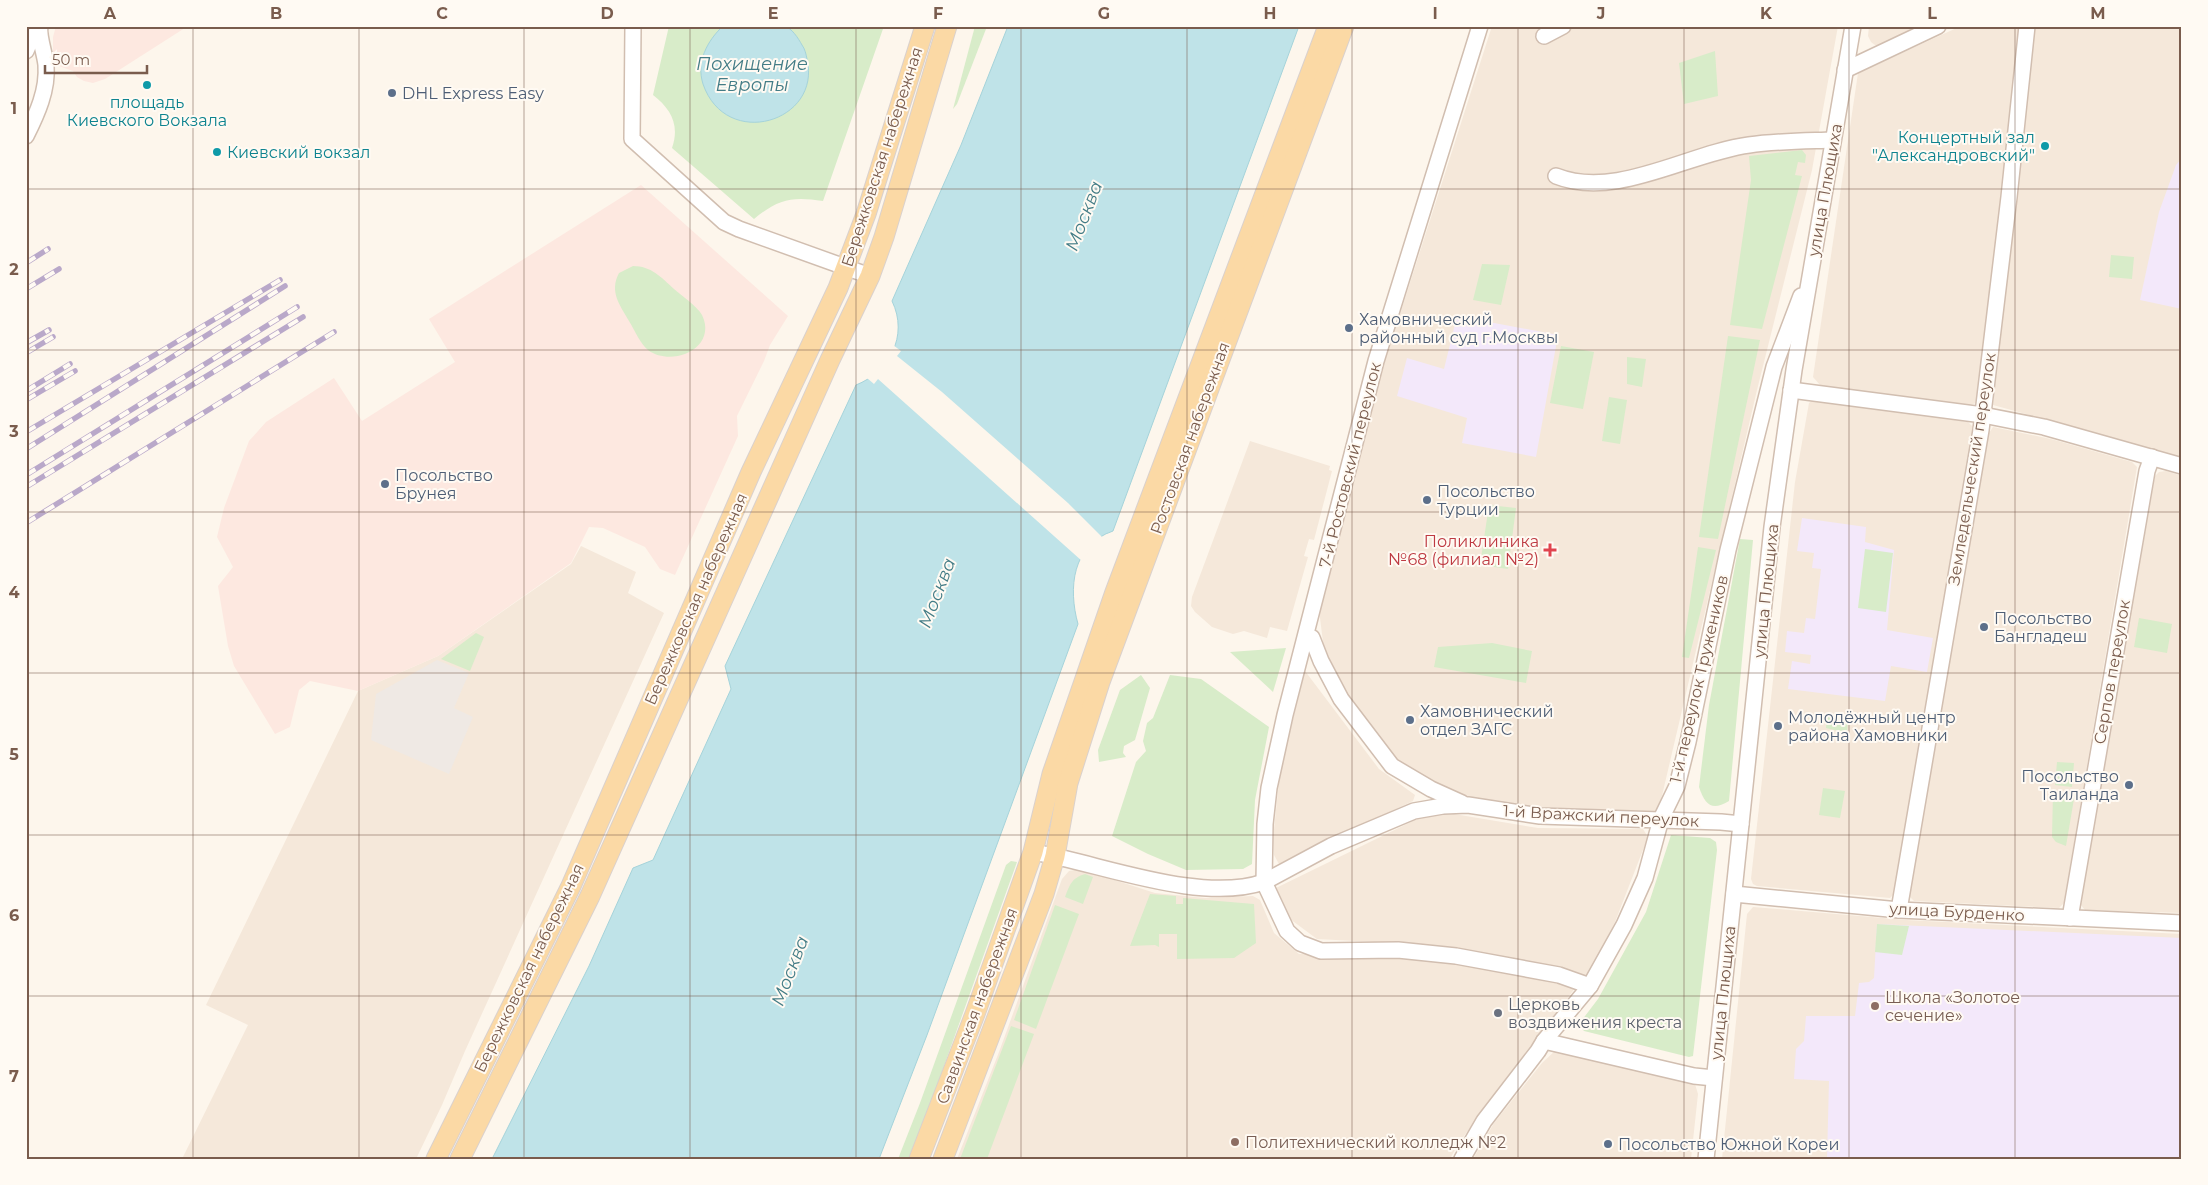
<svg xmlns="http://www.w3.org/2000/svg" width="2208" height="1185" viewBox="0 0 2208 1185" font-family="Montserrat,sans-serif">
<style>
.residential{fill:#f5e8da}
.commercial{fill:#fde8e0}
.industrial{fill:#efe9e4}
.education{fill:#f3e8fa}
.green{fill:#d8ecc9}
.water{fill:#bfe3e8;stroke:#a5d3da}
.pier{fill:#fdf6ec}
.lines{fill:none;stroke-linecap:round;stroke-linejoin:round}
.minor-casing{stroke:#d1beb0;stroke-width:18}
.major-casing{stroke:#dad1cd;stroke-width:21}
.minor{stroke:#fff;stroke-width:15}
.major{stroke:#fbd9a5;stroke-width:19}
.rail-casing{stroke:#b9a8c9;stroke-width:5.5}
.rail{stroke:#fffaf3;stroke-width:4;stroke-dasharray:11;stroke-linecap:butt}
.grid{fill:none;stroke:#7a5c4d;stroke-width:1;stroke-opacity:0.55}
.culture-dot{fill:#0f9aa8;stroke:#fffaf3;stroke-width:2}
.service-dot{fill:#5c6f8a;stroke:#fffaf3;stroke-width:2}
.health-dot{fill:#e0444e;stroke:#fffaf3;stroke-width:2}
.education-dot{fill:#8d6e63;stroke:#fffaf3;stroke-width:2}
.worship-dot{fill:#6b7280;stroke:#fffaf3;stroke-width:2}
.labels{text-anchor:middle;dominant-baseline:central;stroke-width:4;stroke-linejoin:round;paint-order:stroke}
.service-label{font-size:16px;fill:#4e5e75;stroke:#fffaf3;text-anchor:start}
.culture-label{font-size:16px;fill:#0d838f;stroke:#fffaf3}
.street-label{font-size:16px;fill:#7a5c4d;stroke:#fffaf3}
.health-label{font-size:16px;fill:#be3a42;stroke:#fffaf3;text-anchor:end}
.education-label{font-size:16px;fill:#785e54;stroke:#fffaf3;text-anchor:start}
.worship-label{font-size:16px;fill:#5b616d;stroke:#fffaf3;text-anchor:start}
.water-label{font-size:18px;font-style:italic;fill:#437c86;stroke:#fffaf3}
.neatline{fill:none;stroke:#7a5c4d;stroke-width:2}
.grid-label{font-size:16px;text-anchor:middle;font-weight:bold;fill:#7a5c4d}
</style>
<rect width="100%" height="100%" fill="#fdf6ec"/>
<g class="residential">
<path d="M1492 26H1838L1812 170 1757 390 1661 800 1655 811 1531 807 1483 801 1456 792 1415 773 1392 757 1326 666 1319 610 1379 380Z"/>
<path d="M1869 26H1925L1881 46 1875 45 1871 42 1868 36Z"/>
<path d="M1961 26H2019L1979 402 1970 405 1821 386 1813 377 1858 73Z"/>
<path d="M2034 26H2182V457L1993 405Z"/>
<path d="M1814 399 1968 422 1974 428 1895 893 1890 898 1757 886 1753 884 1751 879 1795 482 1809 403Z"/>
<path d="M1993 427 2051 439 2132 462 2137 467 2064 903 2059 908 1914 901 1909 896 1989 433Z"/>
<path d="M1250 441 1330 466 1329 470 1332 471 1314 540 1309 539 1304 556 1308 557 1287 631 1270 627 1267 638 1244 631 1233 634 1212 627 1195 612 1191 606 1192 597Z"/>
<path d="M2166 471 2182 476V913L2085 910 2081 905V900L2155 476 2159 472Z"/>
<path d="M581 546 636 572 628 593 664 613 465 1051 442 1105 416 1159H182L248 1025 206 1005 358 691 438 656 571 564Z"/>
<path d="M1305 671 1379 769 1415 795 1413 801 1279 864 1274 855 1273 839 1280 772Z"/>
<path d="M1454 814 1538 828 1643 829 1648 837 1615 922 1588 977 1430 945 1317 939 1290 919 1276 888 1421 817Z"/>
<path d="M1080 869 1155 893 1205 898 1253 896 1260 900 1274 933 1299 954 1439 958 1523 975 1575 988 1458 1144 1450 1159H957L999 1052 1062 879 1069 871Z"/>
<path d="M1753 907 1906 920 2182 934V1159H1722L1747 914Z"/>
<path d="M1557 1049 1686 1078 1695 1084 1698 1094 1691 1159H1473L1494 1123 1542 1063Z"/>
</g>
<g class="commercial">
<path d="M56 26H188L105 79 93 83 84 81 77 77 73 71 53 64V37Z"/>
<path d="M641 185 788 316 770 345 764 361 737 416 738 436 675 575 660 569 645 547 603 528 589 527 571 563 438 656 358 691 310 681 299 690 290 727 275 734 234 666 228 646 218 586 233 567 217 537 224 508 249 441 266 422 334 378 362 421 455 362 429 319Z"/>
</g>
<path class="industrial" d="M437 660 469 673 454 708 473 717 449 774 371 740 376 694Z"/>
<g class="education">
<path d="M2182 158V309L2140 300 2159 212 2176 165Z"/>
<path d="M1457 316 1558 335 1536 457 1462 443 1467 418 1397 396 1407 358 1444 369Z"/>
<path d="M1802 518 1866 527 1865 542 1894 550 1887 630 1933 638 1927 672 1891 666 1885 701 1788 689 1792 661 1810 664 1811 655 1785 652 1787 631 1804 633 1806 618 1815 619 1821 569 1812 568 1814 553 1797 551Z"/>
<path d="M1877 924 2182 938V1159H1827L1829 1081 1794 1079 1796 1049 1804 1041 1806 1016H1855L1859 983 1869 982 1874 978Z"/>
</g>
<g class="green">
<path d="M669 26H884L823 201C792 196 778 199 754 219L672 148C680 125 671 109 653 95Z"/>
<path d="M975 26H986V29L957 104 953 109Z"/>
<path d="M1715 51 1718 96 1684 104 1679 63Z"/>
<path d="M1802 150 1806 155 1805 163 1798 162 1795 175 1802 176 1762 329 1730 325 1751 180 1749 156Z"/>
<path d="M2111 255 2134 257 2132 279 2109 277Z"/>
<path d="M1482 264 1510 265 1501 305 1473 300Z"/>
<path d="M633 266C651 266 661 277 674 289 682 296 697 306 702 315 718 348 672 368 648 350 640 343 635 331 629 321 620 305 609 292 619 273Z"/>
<path d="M1728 336 1760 340 1718 539 1699 537Z"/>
<path d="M1561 346 1594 352 1583 409 1550 403Z"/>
<path d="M1627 357 1646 359 1642 387 1627 384Z"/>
<path d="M1609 397 1627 400 1620 444 1602 441Z"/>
<path d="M1489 505 1516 508 1508 569 1480 565Z"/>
<path d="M1740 539 1753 540 1729 801C1711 812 1705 804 1699 787L1709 705Z"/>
<path d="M1698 547 1716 550 1689 658 1682 657Z"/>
<path d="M1865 549 1893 553 1886 612 1858 608Z"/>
<path d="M2139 618 2172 624 2167 653 2134 647Z"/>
<path d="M476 633 484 637 470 671 441 659Z"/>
<path d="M1492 643 1532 651 1526 683 1434 667 1438 647Z"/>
<path d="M1286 648 1273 692 1230 652Z"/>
<path d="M1141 675 1150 688 1135 740 1124 746 1123 753 1126 757 1099 762 1098 750 1120 690Z"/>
<path d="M1170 675 1201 679 1269 727 1255 800 1252 864 1243 869 1186 870 1148 854 1112 836 1136 762 1146 751 1143 741 1147 723 1153 718Z"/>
<path d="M1827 717 1848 719 1847 733 1826 728Z"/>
<path d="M2057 762 2074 763 2072 787 2055 785Z"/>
<path d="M1823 788 1845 791 1840 818 1819 815Z"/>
<path d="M2053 792 2075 793 2066 846 2056 842 2052 837Z"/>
<path d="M1671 835 1710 838 1716 842 1717 850 1693 1056 1689 1057 1584 1031 1580 1026 1582 1020 1598 999 1646 912Z"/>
<path d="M1011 861 1017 862 929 1108 908 1159H898L920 1103 1006 865Z"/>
<path d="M1085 874 1093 877 1083 904 1065 897C1070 884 1072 878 1085 874Z"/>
<path d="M1150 894 1176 896V904H1183V898L1254 904 1256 943 1234 958 1177 959V934H1159V947L1155 945 1130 946Z"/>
<path d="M1055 905 1079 914 1036 1029 1014 1020Z"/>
<path d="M1877 924 1909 926 1902 955 1875 952Z"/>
<path d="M1011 1026 1034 1034 987 1159H960Z"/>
</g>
<g class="water">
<path d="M723 26C740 26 768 23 784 26 792 28 798 38 802 45 805 49 806 54 807 59 822 122 726 151 703 84 696 62 707 41 723 26Z"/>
<path d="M1008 26H1299L1113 531C1072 545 1068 588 1078 624L927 1035 879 1159H492L589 966 633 868 653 860 731 689 725 666 856 385C889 372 909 336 892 301L961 145Z"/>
</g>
<path class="pier" d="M893 345 901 351 897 356 942 392 1068 503 1103 538 1107 534 1108 535 1099 540 1091 548 1082 561 878 379 874 384 867 378 875 372Z"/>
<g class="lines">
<g class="minor-casing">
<g id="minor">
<path d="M633 26 632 139 724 222 739 229 870 276"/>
<path d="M1480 26 1376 361 1285 715 1269 788 1265 824 1264 882 1287 931 1300 943 1321 951 1398 950 1456 956 1559 975 1590 986"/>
<path d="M1544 36 1563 26"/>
<path d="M26 51 32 37 39 31"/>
<path d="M1845 70 1938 26"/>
<path d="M26 136C37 114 48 90 46 65 45 54 38 35 40 26"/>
<path d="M1556 176C1616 200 1688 153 1749 145 1777 141 1806 141 1833 140"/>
<path d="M1791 390 1983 415 2044 427 2182 466"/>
<path d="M1306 637 1312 638 1321 661 1341 699 1392 766 1431 789 1462 803"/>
<path d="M1033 852C1100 863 1199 904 1264 882L1331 846 1414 811 1443 806 1468 805 1540 816 1721 822 1741 824"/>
<path d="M1734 894 1899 910 2182 923"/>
<path d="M1899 910 1981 430 2009 197 2027 26"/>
<path d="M2070 918 2147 471 2152 457"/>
<path d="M1544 1041 1694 1076 1714 1078"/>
<path d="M1462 1159 1484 1121 1538 1051 1544 1041 1590 986 1624 925 1645 878 1661 819 1677 786 1688 742 1728 550 1774 367 1801 296"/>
<path d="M1706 1159 1772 527 1794 370 1853 26"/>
</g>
</g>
<g class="major-casing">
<g id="major">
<path d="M436 1159 571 886 751 472 838 288 866 214 925 26"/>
<path d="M460 1159 590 896 830 360 870 276 884 237 947 26"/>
<path d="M919 1159 975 1014 1033 852 1052 774 1115 592 1328 26"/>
<path d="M943 1159 1044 894 1055 856 1068 783 1100 682 1344 26"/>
</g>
</g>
<use href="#minor" class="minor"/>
<use href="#major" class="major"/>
<g class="rail-casing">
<g id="rail">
<path d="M26 263 48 249"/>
<path d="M26 289 59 269"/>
<path d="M26 343 49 330"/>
<path d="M26 353 53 337"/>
<path d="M26 391 70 364"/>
<path d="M26 400 75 371"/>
<path d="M26 432 280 280"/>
<path d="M26 449 285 286"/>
<path d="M26 475 297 307"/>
<path d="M26 487 303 317"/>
<path d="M26 523 334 332"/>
</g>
</g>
<use href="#rail" class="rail"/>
</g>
<path class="grid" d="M193 26V1159M359 26V1159M524 26V1159M690 26V1159M856 26V1159M1021 26V1159M1187 26V1159M1352 26V1159M1518 26V1159M1684 26V1159M1849 26V1159M2015 26V1159M26 189H2182M26 350H2182M26 512H2182M26 673H2182M26 835H2182M26 996H2182"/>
<g class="culture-dot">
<circle cx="147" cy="85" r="5"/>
<circle cx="2045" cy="146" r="5"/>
<circle cx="217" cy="152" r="5"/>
</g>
<g class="service-dot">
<circle cx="392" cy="93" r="5"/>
<circle cx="1349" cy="328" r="5"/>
<circle cx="385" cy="484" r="5"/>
<circle cx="1427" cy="500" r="5"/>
<circle cx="1984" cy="627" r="5"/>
<circle cx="1410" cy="720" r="5"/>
<circle cx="1778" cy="726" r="5"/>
<circle cx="2129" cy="785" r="5"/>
<circle cx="1608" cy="1144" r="5"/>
</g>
<path class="health-dot" d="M1547.5 542.5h5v5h5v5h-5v5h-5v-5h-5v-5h5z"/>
<g class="education-dot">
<circle cx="1875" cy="1006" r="5"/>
<circle cx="1235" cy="1142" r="5"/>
</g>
<circle class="worship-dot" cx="1498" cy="1013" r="5"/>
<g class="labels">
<g class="service-label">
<text x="402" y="93">DHL Express Easy</text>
<text x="1359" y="319">Хамовнический<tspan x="1359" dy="18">районный суд г.Москвы</tspan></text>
<text x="395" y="475">Посольство<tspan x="395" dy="18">Брунея</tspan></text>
<text x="1437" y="491">Посольство<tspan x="1437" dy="18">Турции</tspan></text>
<text x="1994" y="618">Посольство<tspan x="1994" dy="18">Бангладеш</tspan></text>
<text x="1420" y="711">Хамовнический<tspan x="1420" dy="18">отдел ЗАГС</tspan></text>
<text x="1788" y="717">Молодёжный центр<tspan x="1788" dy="18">района Хамовники</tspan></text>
<text x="2119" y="776" text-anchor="end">Посольство<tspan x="2119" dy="18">Таиланда</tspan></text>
<text x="1618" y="1144">Посольство Южной Кореи</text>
</g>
<g class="culture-label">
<text x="147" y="102">площадь<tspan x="147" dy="18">Киевского Вокзала</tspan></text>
<text x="2035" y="137" text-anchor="end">Концертный зал<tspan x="2035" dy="18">"Александровский"</tspan></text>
<text x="227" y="152" text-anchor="start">Киевский вокзал</text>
</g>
<g class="street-label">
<text transform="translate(882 157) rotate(-72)">Бережковская набережная</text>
<text transform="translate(1825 190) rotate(-80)">улица Плющиха</text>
<text transform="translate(1190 438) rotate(-70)">Ростовская набережная</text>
<text transform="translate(1350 465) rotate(-76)">7-й Ростовский переулок</text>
<text transform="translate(1972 469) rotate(-81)">Земледельческий переулок</text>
<text transform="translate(1766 591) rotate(-84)">улица Плющиха</text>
<text transform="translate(696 599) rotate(-66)">Бережковская набережная</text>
<text transform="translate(2112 672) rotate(-80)">Серпов переулок</text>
<text transform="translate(1699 679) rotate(-77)">1-й переулок Тружеников</text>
<text transform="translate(1601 816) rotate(3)">1-й Вражский переулок</text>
<text transform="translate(1957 912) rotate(3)">улица Бурденко</text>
<text transform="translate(529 968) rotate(-64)">Бережковская набережная</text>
<text transform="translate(1723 993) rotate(-84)">улица Плющиха</text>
<text transform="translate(977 1006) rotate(-70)">Саввинская набережная</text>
</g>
<g class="health-label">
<text x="1539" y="541">Поликлиника<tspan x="1539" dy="18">№68 (филиал №2)</tspan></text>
</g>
<g class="education-label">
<text x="1885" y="997">Школа «Золотое<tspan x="1885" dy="18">сечение»</tspan></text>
<text x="1245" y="1142">Политехнический колледж №2</text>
</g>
<g class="worship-label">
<text x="1508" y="1004">Церковь<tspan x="1508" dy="18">воздвижения креста</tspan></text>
</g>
<g class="water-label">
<text x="752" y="64">Похищение<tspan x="752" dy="21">Европы</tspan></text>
<text transform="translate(1084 216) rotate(-69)">Москва</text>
<text transform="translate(937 593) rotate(-69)">Москва</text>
<text transform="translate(790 971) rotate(-69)">Москва</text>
</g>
</g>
<rect width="2208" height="1185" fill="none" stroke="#fffaf3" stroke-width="55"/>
<path d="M45 65v8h102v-8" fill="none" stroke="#7a5c4d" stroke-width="2.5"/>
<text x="52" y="65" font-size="15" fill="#7a5c4d" stroke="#fffaf3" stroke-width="4" paint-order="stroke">50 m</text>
<rect x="28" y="28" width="2152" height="1130" class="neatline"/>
<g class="grid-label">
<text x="110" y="19">A</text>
<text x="276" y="19">B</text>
<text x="442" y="19">C</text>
<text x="607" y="19">D</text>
<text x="773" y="19">E</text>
<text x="938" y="19">F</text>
<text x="1104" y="19">G</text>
<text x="1270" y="19">H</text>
<text x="1435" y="19">I</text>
<text x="1601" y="19">J</text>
<text x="1766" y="19">K</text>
<text x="1932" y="19">L</text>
<text x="2098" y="19">M</text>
<text x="14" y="114">1</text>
<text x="14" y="275">2</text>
<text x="14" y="437">3</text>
<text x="14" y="598">4</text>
<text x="14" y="760">5</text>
<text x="14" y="921">6</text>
<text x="14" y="1082">7</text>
</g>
</svg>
